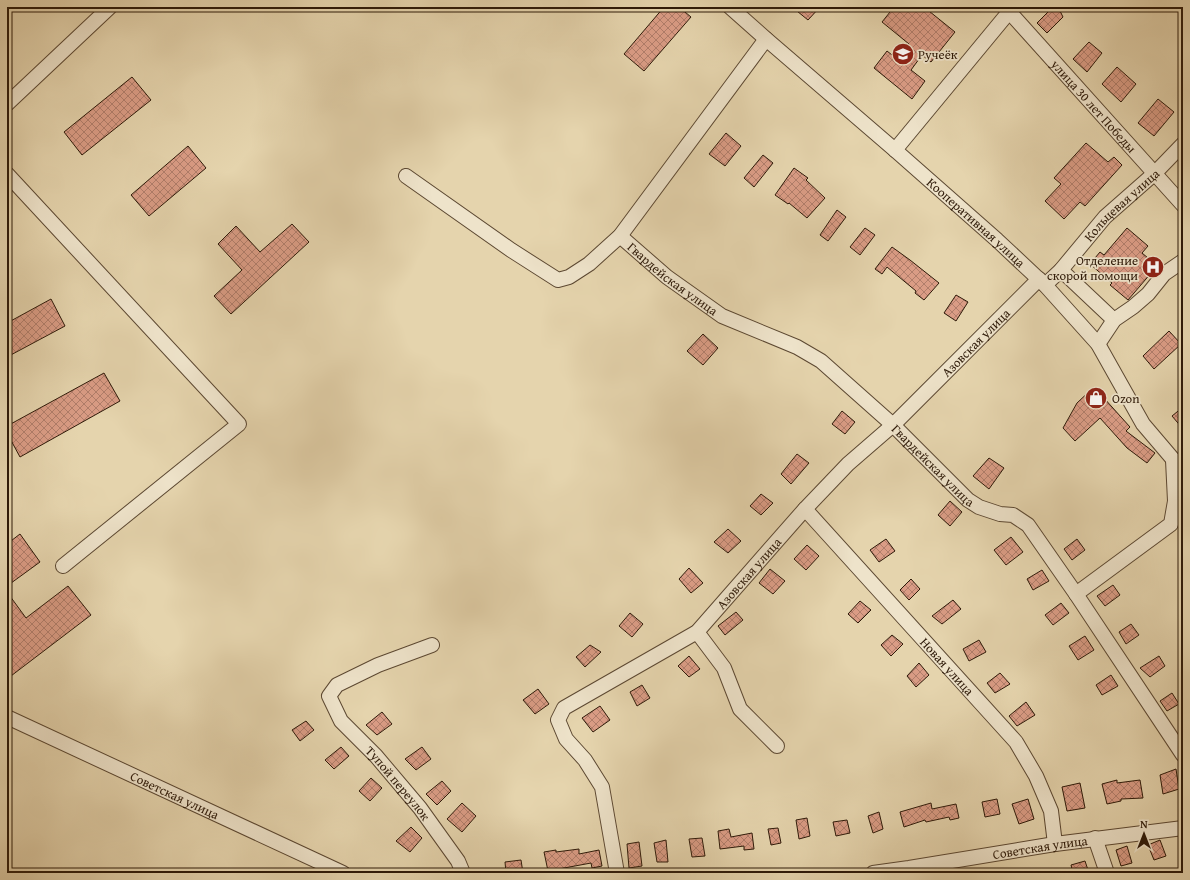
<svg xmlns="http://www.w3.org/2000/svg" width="1190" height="880" viewBox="0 0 1190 880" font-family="'Gentium Book Plus',serif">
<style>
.building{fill:url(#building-cross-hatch);stroke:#2e1a09}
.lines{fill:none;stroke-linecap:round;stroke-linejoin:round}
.minor-casing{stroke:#5c4832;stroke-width:16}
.minor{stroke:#eee3ca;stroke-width:14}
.labels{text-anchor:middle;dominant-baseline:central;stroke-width:3.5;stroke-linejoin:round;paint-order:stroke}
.poi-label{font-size:13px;fill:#2e1a09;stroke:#eee3ca;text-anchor:start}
.street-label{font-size:13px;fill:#2e1a09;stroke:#eee3ca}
</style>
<defs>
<pattern id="building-cross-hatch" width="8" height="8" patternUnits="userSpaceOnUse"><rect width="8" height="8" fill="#da9c85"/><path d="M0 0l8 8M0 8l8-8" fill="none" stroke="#b17e6b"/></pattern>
</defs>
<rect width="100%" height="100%" fill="#e5d4ad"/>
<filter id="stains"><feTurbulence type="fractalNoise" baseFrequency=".005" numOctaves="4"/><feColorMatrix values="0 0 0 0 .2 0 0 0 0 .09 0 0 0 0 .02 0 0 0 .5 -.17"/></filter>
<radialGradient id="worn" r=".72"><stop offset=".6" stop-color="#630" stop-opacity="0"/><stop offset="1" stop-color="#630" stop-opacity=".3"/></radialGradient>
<g class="building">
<path d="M664 7H679L691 17 644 71 624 54Z"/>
<path d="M792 7H820L808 20Z"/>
<path d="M894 7H924L955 32 931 62 922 55 911 70 925 81 912 99 874 68 887 51 897 59 909 44 882 22Z"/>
<path d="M1053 7H1058L1063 17 1047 33 1037 23Z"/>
<path d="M1089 42 1102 53 1087 72 1073 59Z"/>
<path d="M1117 67 1136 84 1121 102 1102 84Z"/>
<path d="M132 77 151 100 82 155 64 132Z"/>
<path d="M1158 99 1174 112 1154 136 1138 123Z"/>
<path d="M726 133 741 146 725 166 709 154Z"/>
<path d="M1086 143 1108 162 1114 157 1122 165 1085 206 1080 202 1064 219 1045 201 1061 184 1054 178Z"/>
<path d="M188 146 206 168 149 216 131 195Z"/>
<path d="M763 155 773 163 754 187 744 178Z"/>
<path d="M794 168 808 178 806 180 825 198 807 218 789 203 788 204 775 195Z"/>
<path d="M837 210 846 217 828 241 820 235Z"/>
<path d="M292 224 309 242 231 314 214 296 242 270 218 244 236 226 260 252Z"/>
<path d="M865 228 875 235 860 255 850 247Z"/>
<path d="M1127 228 1148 246 1142 253 1148 258 1143 265 1152 272 1128 300 1110 285 1112 283 1090 264 1100 252 1104 255Z"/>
<path d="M892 247 910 260 939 283 924 300 915 293 916 291 887 267 882 274 875 269Z"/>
<path d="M956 295 968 302 956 321 944 313Z"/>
<path d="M51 299 65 326 7 357V323Z"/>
<path d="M1169 331 1181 344 1154 369 1143 356Z"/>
<path d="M703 334 718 348 703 365 687 351Z"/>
<path d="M104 373 120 401 20 457 7 433V426Z"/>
<path d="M1094 387 1130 427 1126 431 1155 453 1147 463 1127 448 1100 418 1075 441 1063 428 1077 403Z"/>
<path d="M1183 407V429L1172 416Z"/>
<path d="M842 411 855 422 845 434 832 424Z"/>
<path d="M797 454 809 463 791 484 781 474Z"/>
<path d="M989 458 1004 468 989 489 973 476Z"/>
<path d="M761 494 773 503 761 515 750 506Z"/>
<path d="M950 501 962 512 950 526 938 515Z"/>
<path d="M728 529 741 541 728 553 714 542Z"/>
<path d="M20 534 40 562 7 586V544Z"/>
<path d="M1011 537 1023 552 1006 565 994 550Z"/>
<path d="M886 539 895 551 879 562 870 550Z"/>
<path d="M1077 539 1085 550 1072 560 1064 549Z"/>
<path d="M807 545 819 556 806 570 794 559Z"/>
<path d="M689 568 703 583 691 593 679 579Z"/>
<path d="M770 569 785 581 773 594 759 583Z"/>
<path d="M1042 570 1049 581 1033 590 1027 579Z"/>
<path d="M911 579 920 589 909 600 900 590Z"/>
<path d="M1113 585 1120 595 1105 606 1097 596Z"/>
<path d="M68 586 91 615 7 679V592L26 618Z"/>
<path d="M953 600 961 609 942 624 932 616Z"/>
<path d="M860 601 871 610 858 623 848 614Z"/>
<path d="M1061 603 1069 613 1053 625 1045 615Z"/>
<path d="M736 612 743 620 725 635 718 626Z"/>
<path d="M630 613 643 624 632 637 619 626Z"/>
<path d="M1131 624 1139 635 1126 644 1119 632Z"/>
<path d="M892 635 903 644 891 656 881 645Z"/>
<path d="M1085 636 1094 650 1078 660 1069 646Z"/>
<path d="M979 640 986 652 969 661 963 649Z"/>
<path d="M590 645 601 652 585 667 576 657Z"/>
<path d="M689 656 700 669 689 677 678 666Z"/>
<path d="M1159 656 1165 666 1150 677 1140 668Z"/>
<path d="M919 663 929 675 916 687 907 676Z"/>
<path d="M1000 673 1010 684 995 693 987 683Z"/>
<path d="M1111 675 1118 686 1102 695 1096 685Z"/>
<path d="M642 685 650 698 637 706 630 692Z"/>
<path d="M538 689 549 704 535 714 523 700Z"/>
<path d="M1172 693 1179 704 1167 711 1160 701Z"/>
<path d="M1026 702 1035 715 1017 726 1009 716Z"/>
<path d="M600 706 610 720 593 732 582 718Z"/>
<path d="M382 712 392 724 377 735 366 725Z"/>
<path d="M306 721 314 730 300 741 292 730Z"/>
<path d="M341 747 349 756 334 769 325 760Z"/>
<path d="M422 747 431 759 416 770 405 759Z"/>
<path d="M1176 769 1179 789 1163 794 1160 775Z"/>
<path d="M371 778 382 788 370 801 359 791Z"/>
<path d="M1117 780V783L1140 780 1143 798 1121 799V801L1107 804 1102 784Z"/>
<path d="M442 781 451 791 437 805 426 794Z"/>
<path d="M1080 783 1085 808 1067 811 1062 787Z"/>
<path d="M997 799 1000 814 985 817 982 802Z"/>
<path d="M1028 799 1034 819 1019 824 1012 804Z"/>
<path d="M462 803 476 816 462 832 447 819Z"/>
<path d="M931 803 932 809 956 804 959 818 950 820 949 817 926 822 925 820 904 827 900 812Z"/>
<path d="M879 812 883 829 873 833 868 816Z"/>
<path d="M807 818 810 836 799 839 796 820Z"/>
<path d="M847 820 850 833 836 836 833 822Z"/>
<path d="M411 827 422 838 410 852 396 841Z"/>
<path d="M778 828 781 843 771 845 768 829Z"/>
<path d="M729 829 731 837 752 833 754 849 744 850V846L720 849 718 831Z"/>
<path d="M702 838 705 856 692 857 689 839Z"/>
<path d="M666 840 668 862H657L654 843Z"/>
<path d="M1160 840 1166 856 1154 860 1148 845Z"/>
<path d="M639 842 642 866 629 868 627 844Z"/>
<path d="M1127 846 1132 863 1121 866 1116 850Z"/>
<path d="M579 849V854L599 850 602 866 592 868 591 863 548 871 544 852 556 850V852Z"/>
<path d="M521 860 523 873H506L505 862Z"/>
<path d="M1085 861 1089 873H1073L1071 865Z"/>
</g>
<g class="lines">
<g class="minor-casing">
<g id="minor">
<path id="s1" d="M730 7 766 39 895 150 997 240 1045 285 1098 344 1143 424 1183 471"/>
<path id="s2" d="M1005 7 1183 205"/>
<path d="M7 104 110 7"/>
<path d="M895 150 1009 12"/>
<path d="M7 174 239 424 63 566"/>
<path d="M406 176 511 250 558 280 569 277 589 264 620 236 766 39"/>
<path id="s3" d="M620 236 667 277 722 316 797 347 821 361 893 425 968 500 979 507 1000 514 1013 515 1028 525 1076 594 1183 755"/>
<path d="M1061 270 1114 320"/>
<path id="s4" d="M1045 285 1061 270 1105 217 1155 173 1183 144"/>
<path d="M1098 344 1114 320 1133 307 1148 294 1164 274 1183 261"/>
<path id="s5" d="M805 509 1016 742 1036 776 1051 811 1055 844"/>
<path d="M1076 594 1171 524 1175 501 1173 460"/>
<path d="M697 632 724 668 740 709 777 746"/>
<path id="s6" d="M432 645 378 665 337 685 329 696 341 721 376 756 420 808 458 861 463 873"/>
<path id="s7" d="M7 717 343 873"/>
<path d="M1095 838 1107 873"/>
<path id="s8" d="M617 873 602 787 585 760 566 739 558 720 564 708 697 632 805 509 848 464 893 425 1039 279"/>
<path id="s9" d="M873 873 909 868 1055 844 1183 828"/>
</g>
</g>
<use href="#minor" class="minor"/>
</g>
<defs>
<g id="school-disc" transform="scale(1.15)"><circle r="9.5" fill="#8f2418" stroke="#eee3ca"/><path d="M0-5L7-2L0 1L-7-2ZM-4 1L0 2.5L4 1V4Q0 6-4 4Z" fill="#fff"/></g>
<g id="hospital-disc" transform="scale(1.15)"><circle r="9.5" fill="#8f2418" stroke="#eee3ca"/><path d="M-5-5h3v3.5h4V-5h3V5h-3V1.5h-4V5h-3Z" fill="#fff"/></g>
<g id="shop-disc" transform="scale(1.15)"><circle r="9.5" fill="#8f2418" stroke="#eee3ca"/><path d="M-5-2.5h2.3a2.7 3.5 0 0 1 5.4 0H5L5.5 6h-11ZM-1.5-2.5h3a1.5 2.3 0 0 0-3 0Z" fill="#fff"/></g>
</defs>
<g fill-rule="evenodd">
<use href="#school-disc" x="903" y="54"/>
<use href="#hospital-disc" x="1153" y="267"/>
<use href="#shop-disc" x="1096" y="398"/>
</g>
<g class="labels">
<g class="poi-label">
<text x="918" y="54">Ручеёк</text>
<text x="1138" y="260" text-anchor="end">Отделение<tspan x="1138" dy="15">скорой помощи</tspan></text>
<text x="1112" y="398">Ozon</text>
</g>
<g class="street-label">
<text stroke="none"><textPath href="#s2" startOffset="133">улица 30 лет Победы</textPath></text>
<text stroke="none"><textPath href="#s4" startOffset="111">Кольцевая улица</textPath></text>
<text stroke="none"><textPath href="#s1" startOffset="327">Кооперативная улица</textPath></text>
<text stroke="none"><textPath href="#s3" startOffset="68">Гвардейская улица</textPath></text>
<text stroke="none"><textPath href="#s8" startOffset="737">Азовская улица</textPath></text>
<text stroke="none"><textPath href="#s3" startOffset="392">Гвардейская улица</textPath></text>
<text stroke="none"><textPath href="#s8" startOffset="413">Азовская улица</textPath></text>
<text stroke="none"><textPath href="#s5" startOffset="212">Новая улица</textPath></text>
<text stroke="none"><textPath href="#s6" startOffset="229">Тупой переулок</textPath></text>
<text stroke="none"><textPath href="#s7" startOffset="185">Советская улица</textPath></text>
<text stroke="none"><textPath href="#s9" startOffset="169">Советская улица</textPath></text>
</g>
</g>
<rect width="1190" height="880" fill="none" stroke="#e5d4ad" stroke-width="24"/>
<rect x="8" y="8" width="1174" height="864" fill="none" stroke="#2e1a09" stroke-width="2"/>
<rect x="12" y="12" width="1166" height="856" fill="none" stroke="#2e1a09"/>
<g transform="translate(1144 834)" stroke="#eee3ca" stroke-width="3" paint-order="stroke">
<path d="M0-3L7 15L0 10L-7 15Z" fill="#2e1a09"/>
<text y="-6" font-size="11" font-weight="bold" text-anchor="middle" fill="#2e1a09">N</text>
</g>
<rect width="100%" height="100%" filter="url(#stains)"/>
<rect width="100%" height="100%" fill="url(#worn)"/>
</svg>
